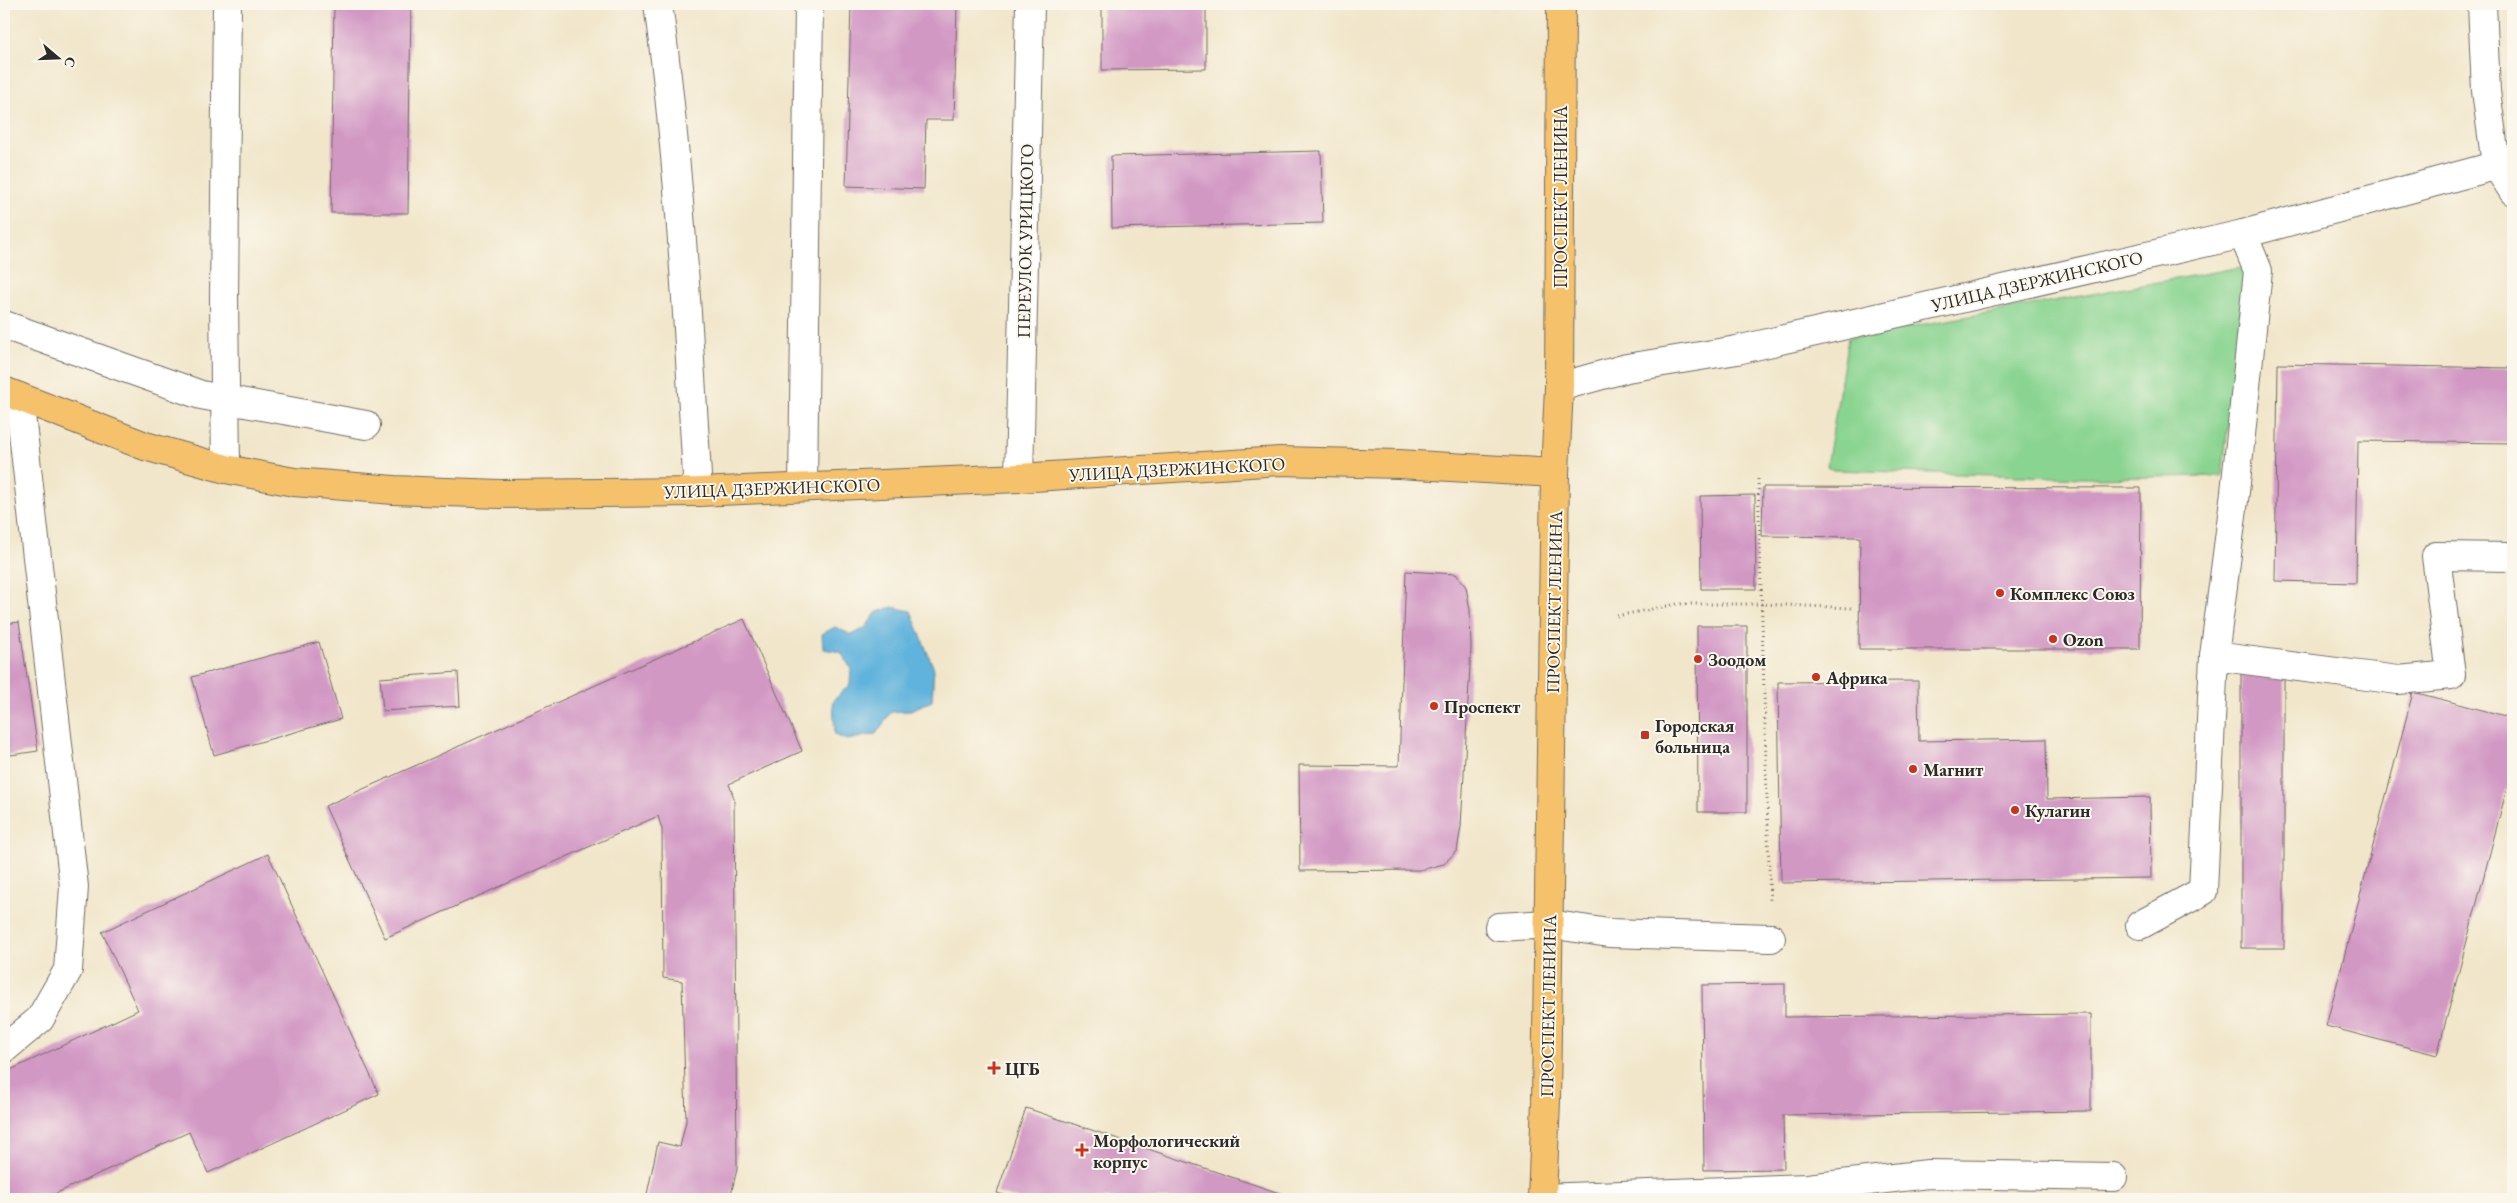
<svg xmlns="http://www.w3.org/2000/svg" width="2517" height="1203" viewBox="0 0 2517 1203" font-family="'EB Garamond',serif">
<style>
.green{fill:#89d490;stroke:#5a805e}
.water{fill:#60b3dc;stroke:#466f84}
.building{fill:#d298c4}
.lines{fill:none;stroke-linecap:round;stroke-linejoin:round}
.minor-casing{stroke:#706c63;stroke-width:30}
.major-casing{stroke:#706c63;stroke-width:30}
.path{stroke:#706c63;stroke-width:3;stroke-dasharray:1 4;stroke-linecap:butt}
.minor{stroke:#fff;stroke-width:28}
.major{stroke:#f5c16b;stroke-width:28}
.poi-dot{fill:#c8321e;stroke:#fbf7ec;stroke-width:2}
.labels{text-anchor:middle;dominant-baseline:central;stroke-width:4;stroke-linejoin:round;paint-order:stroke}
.street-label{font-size:18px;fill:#2b2b2b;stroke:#fbf7ec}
.poi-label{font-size:18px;font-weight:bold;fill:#2b2b2b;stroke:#fbf7ec;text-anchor:start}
</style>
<rect width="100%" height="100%" fill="#fbf7ec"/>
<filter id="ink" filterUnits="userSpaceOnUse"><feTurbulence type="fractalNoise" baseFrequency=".02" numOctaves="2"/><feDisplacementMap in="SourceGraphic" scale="10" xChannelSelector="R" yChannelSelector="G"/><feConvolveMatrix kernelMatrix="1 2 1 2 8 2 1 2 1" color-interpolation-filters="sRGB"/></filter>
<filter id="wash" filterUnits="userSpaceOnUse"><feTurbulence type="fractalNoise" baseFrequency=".0096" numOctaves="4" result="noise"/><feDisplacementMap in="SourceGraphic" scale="20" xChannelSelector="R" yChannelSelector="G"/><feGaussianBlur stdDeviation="1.12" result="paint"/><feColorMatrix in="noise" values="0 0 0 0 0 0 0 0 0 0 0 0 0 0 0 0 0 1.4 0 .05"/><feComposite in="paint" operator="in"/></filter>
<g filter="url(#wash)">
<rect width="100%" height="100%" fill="#f1e6ca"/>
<path class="green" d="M2247 266 2222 476 2085 478 1833 470 1827 466 1848 338Z"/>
<path class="water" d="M892 607 911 611 934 669 932 701 908 711 891 712 876 734 847 740 835 735 833 701 850 684 851 669 841 652 823 649 822 634 835 627 852 635 865 628 877 612Z"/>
<g id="blocks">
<g class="building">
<path d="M334 4H411L408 213H331Z"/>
<path d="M851 4H957L954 120H926L924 189 846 186Z"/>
<path d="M1102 4H1206V69L1102 70Z"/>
<path d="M1321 151 1323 223 1112 228 1111 156Z"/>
<path d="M2278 364 2513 368V443L2358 441 2356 583 2275 581Z"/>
<path d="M1763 487 2141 488 2140 649H1859L1860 537 1762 536Z"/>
<path d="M1755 495 1756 589H1701L1700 496Z"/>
<path d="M1406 571 1456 574 1466 587 1470 610 1471 648 1461 827 1457 850 1444 864 1420 870 1300 871 1299 765 1399 766Z"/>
<path d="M744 619 802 751 729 784 734 798 737 1169 730 1199H646L658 1142 680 1147 686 1121 682 981 663 978 662 829 658 816 385 938 325 806Z"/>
<path d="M19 622 38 751 4 756V624Z"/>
<path d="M1697 626H1747V812H1698Z"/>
<path d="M319 642 341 719 214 755 192 677Z"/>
<path d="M458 672 460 706 383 711 380 678Z"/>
<rect x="2241" y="674" width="43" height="274"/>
<path d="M1918 681 1919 741 2046 739 2047 799 2150 797 2151 878 1781 883 1778 682Z"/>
<path d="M2413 692 2513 718V765L2437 1055 2326 1026Z"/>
<path d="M268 854 379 1094 208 1173 189 1132 44 1199H4V1073L138 1010 102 932Z"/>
<path d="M1785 984V1017L2091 1014V1111L1783 1115 1784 1169 1704 1170 1702 985Z"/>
<path d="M1026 1108 1297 1199H1017L997 1193Z"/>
</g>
</g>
</g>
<g filter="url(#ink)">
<use href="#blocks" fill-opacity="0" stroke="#706c63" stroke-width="1"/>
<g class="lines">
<g class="minor-casing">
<g id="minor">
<path d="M658 4C680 165 688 329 698 492"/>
<path d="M2482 4 2486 91 2496 165 2513 191"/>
<path d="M4 325 201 395 366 425"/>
<path d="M1559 387 1627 368 1737 350 2243 234 2513 161"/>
<path d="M226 469 224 298 227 4"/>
<path d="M1019 478 1030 4"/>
<path d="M803 487 809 4"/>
<path d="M2214 656 2398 680 2451 675 2436 556 2513 557"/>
<path d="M2140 925 2203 891 2214 656 2235 492 2258 271 2243 234"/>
<path d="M1499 927 1549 924 1609 933 1771 938"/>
<path d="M4 1049 40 1019 68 970 74 887 19 397"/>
<path d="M1542 1198 1808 1188 1928 1174 2113 1177"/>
</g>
</g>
<g class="major-casing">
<g id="major">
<path d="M4 391 145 446 226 469 294 482 394 490 500 494 698 492 1019 478 1280 461 1399 464 1555 473"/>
<path d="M1542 1199 1546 1101 1555 473 1559 387 1561 4"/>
</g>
</g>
<g class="path">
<path d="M1758 479 1770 903"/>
<path d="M1617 616 1677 604H1761L1853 608"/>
</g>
<use href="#minor" class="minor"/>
<use href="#major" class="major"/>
</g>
</g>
<g class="poi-dot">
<circle cx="2000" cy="593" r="5"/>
<circle cx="2053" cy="639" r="5"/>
<circle cx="1698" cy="659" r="5"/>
<circle cx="1816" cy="677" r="5"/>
<circle cx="1434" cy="706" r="5"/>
<rect x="1640" y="730" width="10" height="10" rx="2.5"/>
<circle cx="1913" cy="769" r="5"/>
<circle cx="2015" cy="810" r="5"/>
<path d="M991.5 1060.5h5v5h5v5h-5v5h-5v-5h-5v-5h5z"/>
<path d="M1079.5 1142.5h5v5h5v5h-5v5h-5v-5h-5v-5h5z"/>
</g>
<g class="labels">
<g class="street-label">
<text transform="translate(1560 197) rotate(-90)">ПРОСПЕКТ ЛЕНИНА</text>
<text transform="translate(1025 241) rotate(-89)">ПЕРЕУЛОК УРИЦКОГО</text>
<text transform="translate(2037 281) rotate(-13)">УЛИЦА ДЗЕРЖИНСКОГО</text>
<text transform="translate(1177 469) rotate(-3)">УЛИЦА ДЗЕРЖИНСКОГО</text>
<text transform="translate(772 488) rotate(-2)">УЛИЦА ДЗЕРЖИНСКОГО</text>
<text transform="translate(1554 602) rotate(-89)">ПРОСПЕКТ ЛЕНИНА</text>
<text transform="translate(1548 1006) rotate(-89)">ПРОСПЕКТ ЛЕНИНА</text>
</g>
<g class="poi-label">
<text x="2010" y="593">Комплекс Союз</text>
<text x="2063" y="639">Ozon</text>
<text x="1708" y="659">Зоодом</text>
<text x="1826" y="677">Африка</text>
<text x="1444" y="706">Проспект</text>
<text x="1655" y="725">Городская<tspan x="1655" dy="21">больница</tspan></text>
<text x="1923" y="769">Магнит</text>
<text x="2025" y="810">Кулагин</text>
<text x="1005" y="1068">ЦГБ</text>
<text x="1093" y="1140">Морфологический<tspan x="1093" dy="21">корпус</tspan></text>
</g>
</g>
<rect width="2517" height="1203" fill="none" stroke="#fbf7ec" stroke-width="20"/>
<g transform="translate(58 58) rotate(109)" stroke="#fbf7ec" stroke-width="4" paint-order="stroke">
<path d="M0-4L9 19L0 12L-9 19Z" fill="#2b2b2b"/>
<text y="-8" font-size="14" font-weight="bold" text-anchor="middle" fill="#2b2b2b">С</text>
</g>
</svg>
